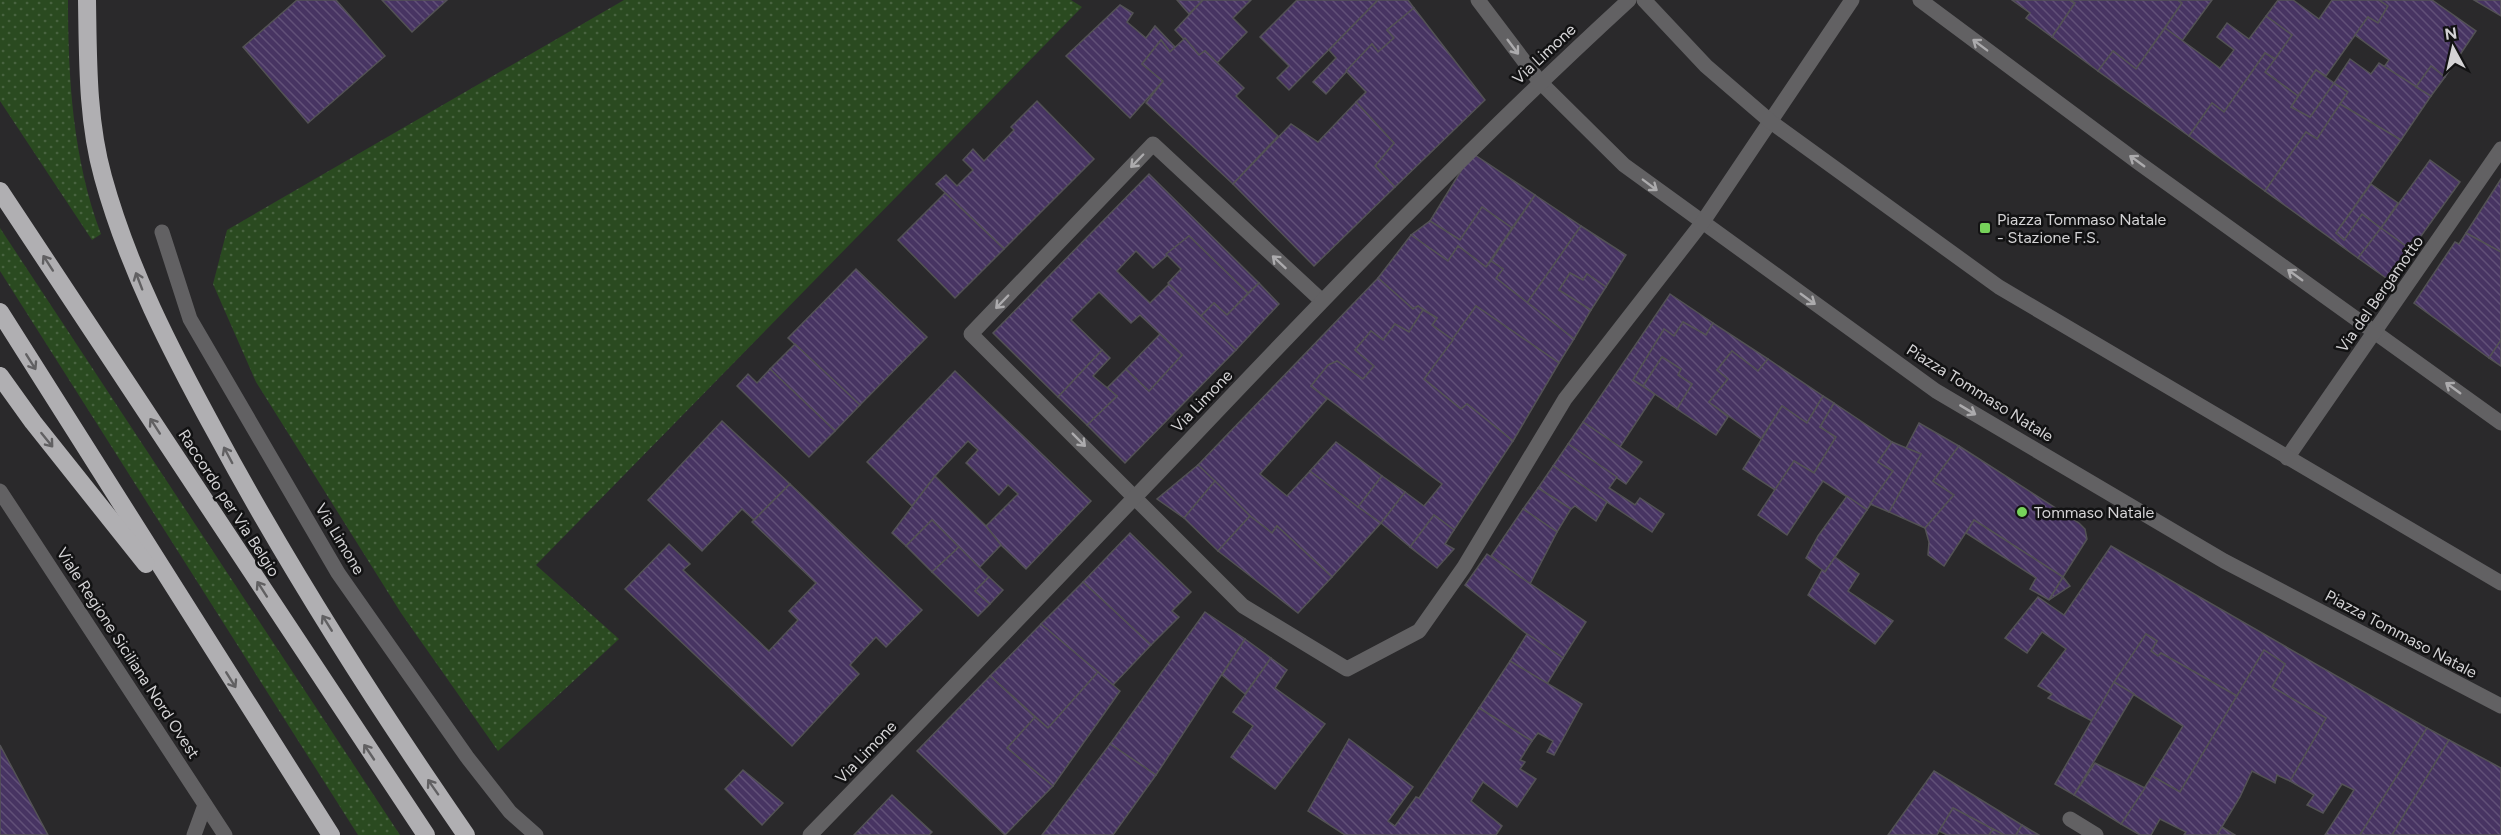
<svg xmlns="http://www.w3.org/2000/svg" width="2501" height="835" viewBox="0 0 2501 835" font-family="Figtree,sans-serif">
<style>
.grass{fill:url(#grass-dots)}
.building{fill:url(#building-back-hatch);stroke:#535255;stroke-width:1.5}
.lines{fill:none;stroke-linecap:round;stroke-linejoin:round}
.minor{stroke:#626163;stroke-width:15}
.tertiary{stroke:#626163;stroke-width:15}
.motorway{stroke:#b0afb2;stroke-width:18}
.oneway{stroke:#acabad}
.oneway2{stroke:#616062}
.poi-dot{fill:#76d25a;stroke:#121213;stroke-width:2}
.labels{text-anchor:middle;dominant-baseline:central;stroke-width:5;stroke-linejoin:round;paint-order:stroke}
.street-label{font-size:16px;fill:#d4d3d5;stroke:#121213}
.poi-label{font-size:16px;fill:#d4d3d5;stroke:#121213;text-anchor:start}
</style>
<defs>
<pattern id="grass-dots" width="8" height="8" patternUnits="userSpaceOnUse" patternTransform="scale(1.5)"><rect width="8" height="8" fill="#2a4a20"/><path d="M2 2h.1M6 6h.1" fill="none" stroke="#486340" stroke-width="1.8" stroke-linecap="round"/></pattern>
<pattern id="building-back-hatch" width="6" height="6" patternUnits="userSpaceOnUse" patternTransform="scale(1.5)"><rect width="6" height="6" fill="#473462"/><path d="M-1 5l2 2M0 0l6 6M5-1l2 2" fill="none" stroke="#615078"/></pattern>
</defs>
<rect width="100%" height="100%" fill="#2a292b"/>
<g class="grass">
<path d="M0 0H68C68 80 73 159 101 234L92 240 0 101Z"/>
<path d="M624 0H1071L1082 7 536 565 619 639 498 751 401 613 256 382 213 284 227 230Z"/>
<path d="M0 228 400 835H358L0 271Z"/>
</g>
<g class="building">
<path d="M297 0H336L385 56 308 123 243 47Z"/>
<path d="M382 0H447L412 32Z"/>
<path d="M1177 0H1203L1189 14Z"/>
<path d="M1203 0H1251L1233 18 1247 32 1217 63 1205 51 1199 55 1175 30Z"/>
<path d="M1297 0H1378L1289 90 1277 78 1289 66 1260 37Z"/>
<path d="M1378 0H1408L1414 8 1387 30 1394 38 1378 52 1372 44 1326 94 1313 82 1336 58 1329 50Z"/>
<path d="M2012 0H2070L2075 3 2052 37 2026 18 2030 13Z"/>
<path d="M2070 0H2178L2182 3 2136 69 2113 51 2098 71 2052 37 2075 3Z"/>
<path d="M2178 0H2212L2182 41 2165 28 2182 3Z"/>
<path d="M2278 0H2293L2319 19 2332 0H2379L2388 6 2378 23 2368 17 2326 76 2316 70 2298 96 2265 72 2292 35 2266 16Z"/>
<path d="M2379 0H2432L2476 31 2445 77 2431 66 2416 87 2384 67 2389 60 2355 35 2368 17 2378 23 2388 6Z"/>
<path d="M2474 0H2501V16Z"/>
<path d="M1120 5 1133 13 1127 22 1146 38 1155 26 1175 47 1170 52 1161 40 1142 64 1163 81 1130 118 1066 56Z"/>
<path d="M1414 8 1485 100 1395 187 1375 166 1394 143 1356 102 1366 92 1346 71 1372 44 1378 52 1394 38 1387 30Z"/>
<path d="M2266 16 2292 35 2275 59 2265 53 2224 112 2212 103 2189 136 2098 71 2113 51 2136 69 2165 28 2220 68 2234 50 2217 37 2227 23 2249 39Z"/>
<path d="M1185 38 1199 55 1205 51 1244 88 1236 96 1278 136 1233 184 1146 103 1163 81 1142 64 1161 40 1170 52Z"/>
<path d="M2265 53 2275 59 2265 72 2298 96 2291 107 2310 117 2334 83 2348 92 2317 139 2306 132 2265 191 2189 136 2212 103 2224 112Z"/>
<path d="M2350 59 2371 74 2379 63 2431 96 2401 140 2340 104 2348 92 2334 83Z"/>
<path d="M2431 66 2445 77 2431 96 2416 87Z"/>
<path d="M2316 70 2334 83 2310 117 2291 107Z"/>
<path d="M1037 101 1094 159 1004 249 936 184 946 175 957 186 973 170 963 160 973 149 984 161 1014 130 1011 127Z"/>
<path d="M1356 102 1394 143 1375 166 1395 187 1314 266 1233 184 1291 124 1318 142Z"/>
<path d="M2340 104 2401 140 2336 233 2344 240 2362 214 2381 228 2358 258 2265 191 2306 132 2317 139Z"/>
<path d="M1472 153 1535 195 1512 228 1482 207 1460 240 1430 221Z"/>
<path d="M2430 160 2460 182 2411 250 2381 228Z"/>
<path d="M1149 174 1259 283 1248 293 1189 236 1153 268 1136 251 1117 271 1150 303 1169 284 1236 350 1125 463 1087 425 1117 396 1107 388 1126 369 1149 391 1182 355 1140 315 1131 323 1099 292 1071 320 1102 350 1058 397 993 333Z"/>
<path d="M2501 179V252L2466 233Z"/>
<path d="M2371 184 2398 203 2381 228 2362 214 2344 240 2336 233Z"/>
<path d="M945 193 1004 249 955 298 898 240Z"/>
<path d="M1535 195 1581 226 1527 303 1496 278 1503 269 1491 261Z"/>
<path d="M1482 207 1512 228 1486 267 1458 246 1448 261 1411 235 1430 221 1460 240Z"/>
<path d="M1581 226 1626 255 1606 287 1587 274 1583 280 1570 273 1559 290 1591 310 1574 339 1527 303Z"/>
<path d="M2381 228 2411 250 2389 280 2358 258Z"/>
<path d="M2466 233 2501 252V340L2489 358 2414 303 2455 242 2459 244Z"/>
<path d="M1411 235 1448 261 1458 246 1486 267 1491 261 1503 269 1496 278 1574 339 1559 363 1476 306 1453 340 1432 325 1437 318 1418 306 1413 309 1378 278Z"/>
<path d="M1189 236 1248 293 1227 315 1214 303 1201 316 1168 283 1181 269 1166 254Z"/>
<path d="M856 269 927 337 860 405 788 338Z"/>
<path d="M1570 273 1583 280 1587 274 1606 287 1591 310 1559 290Z"/>
<path d="M1378 278 1413 309 1418 306 1423 310 1409 332 1395 324 1383 340 1371 331 1355 350 1374 366 1363 379 1337 361 1328 365 1311 386 1327 399 1260 474 1287 496 1310 471 1381 523 1332 577 1277 526 1272 533 1250 516 1198 465Z"/>
<path d="M1259 283 1279 304 1236 350 1201 316 1214 303 1227 315Z"/>
<path d="M1670 294 1713 323 1706 335 1683 322 1674 336 1664 329 1633 380 1655 394 1620 447 1583 422Z"/>
<path d="M1476 306 1559 363 1513 441 1467 404 1461 409 1424 379Z"/>
<path d="M1423 310 1437 318 1432 325 1453 340 1424 379 1461 409 1467 404 1513 441 1454 530 1434 515 1410 547 1381 523 1405 492 1424 506 1442 484 1311 386 1328 365 1337 361 1363 379 1374 366 1355 350 1371 331 1383 340 1395 324 1409 332Z"/>
<path d="M1683 322 1706 335 1713 323 1768 359 1758 371 1732 351 1717 370 1728 379 1709 402 1728 417 1716 435 1677 409 1692 384 1678 375 1681 369 1662 357 1643 386 1633 380 1664 329 1674 336Z"/>
<path d="M1160 334 1182 355 1149 391 1126 369Z"/>
<path d="M2501 340V366L2489 358Z"/>
<path d="M795 344 860 405 835 431 770 369Z"/>
<path d="M1102 350 1110 358 1093 376 1117 396 1087 425 1058 397Z"/>
<path d="M1732 351 1758 371 1768 359 1823 396 1807 423 1782 406 1761 439 1709 402 1728 379 1717 370Z"/>
<path d="M1662 357 1681 369 1678 375 1692 384 1677 409 1643 386Z"/>
<path d="M770 369 835 431 809 457 737 386 748 374 757 383Z"/>
<path d="M955 371 1091 501 1026 569 1001 545 986 526 1018 494 1008 485 999 495 966 463 978 450 968 441 935 476 912 506 867 462Z"/>
<path d="M1823 396 1834 403 1820 427 1836 437 1814 473 1794 461 1775 490 1743 469 1782 406 1807 423Z"/>
<path d="M1834 403 1892 442 1878 462 1893 471 1867 510 1823 481 1787 535 1758 515 1794 461 1814 473 1836 437 1820 427Z"/>
<path d="M722 421 790 484 754 520 742 509 702 551 648 500Z"/>
<path d="M1583 422 1642 462 1626 484 1568 444Z"/>
<path d="M1919 423 1959 446 1933 481 1954 495 1925 528 1889 512 1921 454 1906 448Z"/>
<path d="M1336 442 1382 476 1358 507 1310 471Z"/>
<path d="M1892 442 1921 454 1889 512 1870 504 1893 471 1878 462Z"/>
<path d="M1568 444 1617 477 1609 488 1635 505 1640 498 1664 514 1652 532 1553 466Z"/>
<path d="M1959 446 2079 523 2085 529 2087 539 2063 577 1974 520 1944 566 1928 555 1929 542 1925 528 1954 495 1933 481Z"/>
<path d="M1198 465 1215 481 1184 518 1157 499Z"/>
<path d="M1553 466 1607 502 1596 521 1575 506 1571 509 1538 488Z"/>
<path d="M935 476 986 526 1001 545 979 568 932 520 906 546 892 533Z"/>
<path d="M1382 476 1405 492 1381 523 1358 507Z"/>
<path d="M1215 481 1250 516 1218 551 1184 518Z"/>
<path d="M790 484 922 610 886 647 876 637 850 665 859 674 792 746 625 589 669 544 690 564 683 570 769 651 798 620 789 611 816 583 752 522Z"/>
<path d="M1538 488 1571 509 1557 532 1523 509Z"/>
<path d="M1847 496 1867 510 1825 572 1806 558 1818 536Z"/>
<path d="M1523 509 1557 532 1530 584 1491 556Z"/>
<path d="M1434 515 1454 530 1445 544 1454 549 1437 568 1410 547Z"/>
<path d="M1250 516 1272 533 1277 526 1332 577 1298 613 1218 551Z"/>
<path d="M932 520 959 547 932 572 906 546Z"/>
<path d="M1974 520 2063 577 2049 600 2030 589 2036 578 1966 533Z"/>
<path d="M1130 533 1191 592 1172 611 1179 617 1151 645 1083 582Z"/>
<path d="M2111 546 2427 728 2360 835H2325L2354 790 2342 784 2323 813 2307 805 2314 795 2290 781 2326 718 2272 687 2285 664 2264 650 2237 696 2161 653 2158 656 2151 651 2157 641 2146 634 2092 721 2048 698 2052 694 2038 686 2066 649 2042 632 2027 653 2005 638 2038 597 2064 615Z"/>
<path d="M959 547 989 577 975 591 990 604 978 616 932 572Z"/>
<path d="M1487 554 1586 622 1563 658 1527 634 1465 585Z"/>
<path d="M1835 557 1859 574 1848 591 1893 621 1875 644 1808 595 1822 570 1825 572Z"/>
<path d="M989 577 1003 590 990 604 975 591Z"/>
<path d="M2063 577 2070 586 2049 600Z"/>
<path d="M1083 582 1151 645 1113 685 1041 624Z"/>
<path d="M1205 612 1245 639 1156 775 1110 744Z"/>
<path d="M1041 624 1098 672 1048 728 990 676Z"/>
<path d="M1527 634 1563 658 1547 684 1510 661Z"/>
<path d="M2146 634 2157 641 2151 651 2158 656 2161 653 2237 696 2180 792 2152 776 2183 726 2114 682Z"/>
<path d="M1245 639 1271 658 1245 694 1222 675Z"/>
<path d="M2264 650 2285 664 2272 687 2326 718 2290 781 2277 775 2275 783 2252 771 2240 797 2217 835H2184L2186 832 2160 819 2151 835H2140L2121 824 2152 776 2180 792Z"/>
<path d="M1271 658 1287 670 1275 688 1325 724 1275 789 1231 757 1253 726 1233 712Z"/>
<path d="M1510 661 1582 704 1554 755 1547 752 1553 741 1538 733 1532 741 1479 708Z"/>
<path d="M1098 672 1120 691 1053 786 1007 748 1035 717 1048 728Z"/>
<path d="M990 676 1035 717 1007 748 1053 786 1005 835 917 751Z"/>
<path d="M2114 682 2134 694 2074 795 2055 784Z"/>
<path d="M1479 708 1532 741 1520 760 1525 762 1520 769 1536 779 1517 807 1483 782 1471 801 1502 826 1496 835H1345L1308 811 1349 739 1413 787 1388 821 1395 826 1416 797 1419 798Z"/>
<path d="M2427 728 2449 740 2392 835H2360Z"/>
<path d="M2449 740 2501 768V835H2392Z"/>
<path d="M1110 744 1156 775 1113 835H1042Z"/>
<path d="M0 745 48 835H0Z"/>
<path d="M2095 763 2145 788 2121 824 2074 795Z"/>
<path d="M743 770 783 803 762 825 725 789Z"/>
<path d="M1934 771 2022 825 2016 835H2004L1953 808 1937 835H1888Z"/>
<path d="M892 795 932 832 929 835H854Z"/>
<path d="M1953 808 1993 829 1989 835H1947L1939 831Z"/>
<path d="M2022 825 2039 835H2016Z"/>
<path d="M2222 827 2235 835H2217Z"/>
<path d="M1993 829 2004 835H1989Z"/>
</g>
<g class="lines">
<g class="minor">
<path d="M1478 0 1540 82 1624 165 1936 391 2224 561 2501 706"/>
<path d="M1920 0 2139 163 2501 423"/>
<path d="M162 232 190 319 338 573 467 757 510 812 536 835"/>
<path d="M1322 301 1153 144 971 334 1243 606 1347 669 1419 631 1464 567 1565 399 1702 223 1852 0"/>
<path d="M2287 458 2501 149"/>
<path d="M0 491 225 835"/>
<path d="M2070 819 2096 835"/>
<path d="M194 835 205 805"/>
<path d="M810 835C936 706 1060 575 1185 445 1329 293 1474 142 1629 0"/>
</g>
<path class="tertiary" d="M1644 0 1706 66 1771 122 1999 287 2501 583"/>
<g class="motorway">
<path d="M87 0C88 58 87 120 103 177 128 268 171 351 216 433 291 572 376 705 466 835"/>
<path d="M0 191 426 835"/>
<path d="M0 312 331 835"/>
<path d="M0 376 33 422 146 564"/>
</g>
</g>
<defs><path id="oneway-shaft" d="M-6 0H5M1.5-3L5.5 0L1.5 3" fill="none" stroke-width="1.6" stroke-linecap="round" stroke-linejoin="round" transform="scale(1.5)"/></defs>
<g class="oneway">
<use href="#oneway-shaft" transform="translate(1980 45) rotate(-143)"/>
<use href="#oneway-shaft" transform="translate(1513 47) rotate(53)"/>
<use href="#oneway-shaft" transform="translate(1137 161) rotate(134)"/>
<use href="#oneway-shaft" transform="translate(2137 161) rotate(-144)"/>
<use href="#oneway-shaft" transform="translate(1650 185) rotate(37)"/>
<use href="#oneway-shaft" transform="translate(1279 262) rotate(-137)"/>
<use href="#oneway-shaft" transform="translate(2295 275) rotate(-144)"/>
<use href="#oneway-shaft" transform="translate(1808 299) rotate(36)"/>
<use href="#oneway-shaft" transform="translate(1002 302) rotate(134)"/>
<use href="#oneway-shaft" transform="translate(2453 388) rotate(-144)"/>
<use href="#oneway-shaft" transform="translate(1968 410) rotate(31)"/>
<use href="#oneway-shaft" transform="translate(1079 440) rotate(45)"/>
</g>
<g class="oneway2">
<use href="#oneway-shaft" transform="translate(48 263) rotate(-123)"/>
<use href="#oneway-shaft" transform="translate(139 281) rotate(-111)"/>
<use href="#oneway-shaft" transform="translate(31 362) rotate(58)"/>
<use href="#oneway-shaft" transform="translate(155 426) rotate(-123)"/>
<use href="#oneway-shaft" transform="translate(47 440) rotate(51)"/>
<use href="#oneway-shaft" transform="translate(228 455) rotate(-118)"/>
<use href="#oneway-shaft" transform="translate(262 589) rotate(-123)"/>
<use href="#oneway-shaft" transform="translate(327 623) rotate(-122)"/>
<use href="#oneway-shaft" transform="translate(231 680) rotate(58)"/>
<use href="#oneway-shaft" transform="translate(369 752) rotate(-124)"/>
<use href="#oneway-shaft" transform="translate(433 787) rotate(-125)"/>
</g>
<g class="poi-dot">
<rect x="1979" y="222" width="12" height="12" rx="3"/>
<circle cx="2022" cy="512" r="6"/>
</g>
<g class="labels">
<g class="street-label">
<text transform="translate(1544 54) rotate(-43)">Via Limone</text>
<text transform="translate(2380 294) rotate(-55)">Via del Bergamotto</text>
<text transform="translate(1980 393) rotate(32)">Piazza Tommaso Natale</text>
<text transform="translate(1202 401) rotate(-46)">Via Limone</text>
<text transform="translate(229 503) rotate(57)">Raccordo per Via Belgio</text>
<text transform="translate(340 539) rotate(59)">Via Limone</text>
<text transform="translate(2401 634) rotate(28)">Piazza Tommaso Natale</text>
<text transform="translate(128 653) rotate(57)">Viale Regione Siciliana Nord Ovest</text>
<text transform="translate(866 752) rotate(-46)">Via Limone</text>
</g>
<g class="poi-label">
<text x="1997" y="219">Piazza Tommaso Natale<tspan x="1997" dy="18">- Stazione F.S.</tspan></text>
<text x="2034" y="512">Tommaso Natale</text>
</g>
</g>
<g transform="translate(2453 48) rotate(352)" stroke="#121213" stroke-width="4.5" paint-order="stroke">
<path d="M0-4.5L10 22L0 15L-10 22Z" fill="#d4d3d5"/>
<text y="-9" font-size="16" font-weight="bold" text-anchor="middle" fill="#d4d3d5">N</text>
</g>
</svg>
